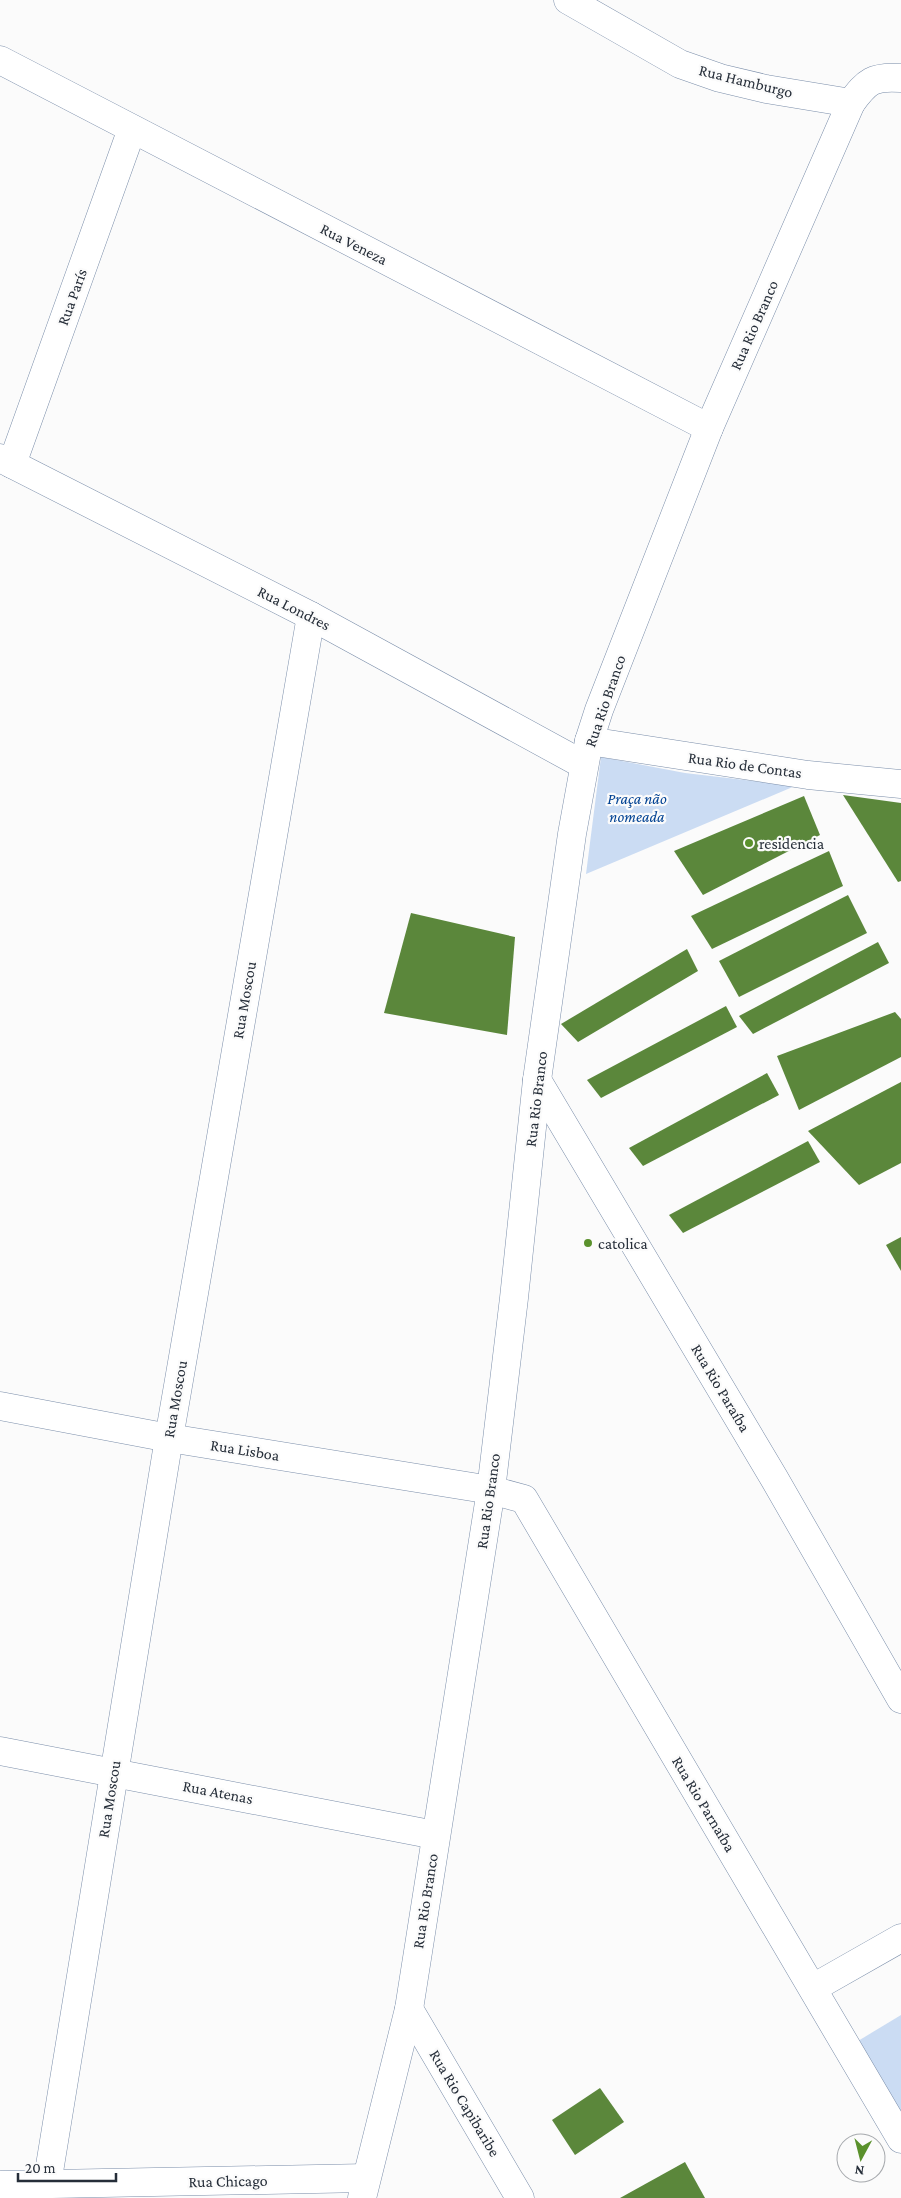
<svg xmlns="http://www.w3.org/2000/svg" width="901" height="2198" viewBox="0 0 901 2198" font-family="'Crimson Pro',serif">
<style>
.green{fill:#cbdcf3}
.building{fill:#5b873b}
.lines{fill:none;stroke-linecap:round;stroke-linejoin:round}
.street-casing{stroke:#7b8eaa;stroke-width:29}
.street{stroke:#fff;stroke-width:28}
.poi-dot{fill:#5a912c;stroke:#fbfbfb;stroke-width:2}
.labels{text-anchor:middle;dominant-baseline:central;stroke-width:4.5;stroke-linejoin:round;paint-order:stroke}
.street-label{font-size:16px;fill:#262e39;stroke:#fbfbfb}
.park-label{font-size:16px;font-style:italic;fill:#004293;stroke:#fbfbfb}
.poi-label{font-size:16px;fill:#262e39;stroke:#fbfbfb;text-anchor:start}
</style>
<rect width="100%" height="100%" fill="#fbfbfb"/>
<g class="green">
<path d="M601 757 685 773 795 786 586 874Z"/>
<path d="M901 2015V2113L858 2041Z"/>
</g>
<g class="building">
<path d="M843 795 901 803V881L898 882Z"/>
<path d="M804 796 820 835 703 895 674 851Z"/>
<path d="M829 851 843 886 712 949 691 916Z"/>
<path d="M848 895 867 933 739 997 719 961Z"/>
<path d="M411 913 515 937 507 1035 384 1013Z"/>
<path d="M878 942 889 963 753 1034 739 1016Z"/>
<path d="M687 949 698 971 578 1042 561 1024Z"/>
<path d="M726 1006 737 1027 601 1098 587 1080Z"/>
<path d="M895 1012 901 1019V1057L799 1110 777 1056Z"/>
<path d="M767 1073 779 1095 643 1166 629 1148Z"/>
<path d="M901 1082V1163L859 1185 808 1131Z"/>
<path d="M808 1141 820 1162 683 1233 669 1215Z"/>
<path d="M901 1237V1271L886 1245Z"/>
<path d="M600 2088 624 2122 575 2155 552 2120Z"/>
<path d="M685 2162 705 2198H620Z"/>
</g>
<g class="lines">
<g class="street-casing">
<g id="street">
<path d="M568 0 680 64 720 78 766 89 851 103"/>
<path d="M0 60 709 428"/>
<path d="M0 458 311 616 584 765"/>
<path d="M12 464 132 129"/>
<path d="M589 741 808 775 901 784"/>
<path d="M537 1080 774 1478 901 1699"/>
<path d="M0 1406 169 1438 491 1490 524 1499 901 2139"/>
<path d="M0 1751 435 1835"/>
<path d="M813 1988 901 1938"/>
<path d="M409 2009 520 2198"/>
<path d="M47 2184 169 1438 311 616"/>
<path d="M0 2185 366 2178"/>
<path d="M362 2198 409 2009 447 1768 491 1490 514 1298 537 1080 572 834 589 741 599 710 709 428 851 103C867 81 873 76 901 78"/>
</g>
</g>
<use href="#street" class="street"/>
</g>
<g class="poi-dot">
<circle cx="749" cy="843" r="5"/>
<circle cx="588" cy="1243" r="5"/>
</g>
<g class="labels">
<g class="street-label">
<text transform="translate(746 81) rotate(14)">Rua Hamburgo</text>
<text transform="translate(354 244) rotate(27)">Rua Veneza</text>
<text transform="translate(72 297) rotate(-70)">Rua París</text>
<text transform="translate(754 325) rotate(-66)">Rua Rio Branco</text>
<text transform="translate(294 608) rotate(27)">Rua Londres</text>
<text transform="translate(605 701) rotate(-71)">Rua Rio Branco</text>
<text transform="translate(745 765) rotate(8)">Rua Rio de Contas</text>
<text transform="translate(244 1000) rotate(-80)">Rua Moscou</text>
<text transform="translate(536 1099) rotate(-83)">Rua Rio Branco</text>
<text transform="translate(721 1388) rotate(59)">Rua Rio Paraíba</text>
<text transform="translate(175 1399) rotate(-80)">Rua Moscou</text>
<text transform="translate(245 1450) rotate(9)">Rua Lisboa</text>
<text transform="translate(488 1501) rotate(-82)">Rua Rio Branco</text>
<text transform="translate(218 1792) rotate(11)">Rua Atenas</text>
<text transform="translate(109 1799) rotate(-81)">Rua Moscou</text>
<text transform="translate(704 1804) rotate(59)">Rua Rio Parnaíba</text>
<text transform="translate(425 1901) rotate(-81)">Rua Rio Branco</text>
<text transform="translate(465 2103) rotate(59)">Rua Rio Capibaribe</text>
<text transform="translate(228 2181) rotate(-1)">Rua Chicago</text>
</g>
<g class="park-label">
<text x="637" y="798">Praça não<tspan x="637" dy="18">nomeada</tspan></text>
</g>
<g class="poi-label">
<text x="759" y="843">residencia</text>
<text x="598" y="1243">catolica</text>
</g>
</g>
<g transform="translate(861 2158) rotate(187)"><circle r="24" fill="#fbfbfb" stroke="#a6a9ad"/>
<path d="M0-4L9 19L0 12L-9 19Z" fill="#5a912c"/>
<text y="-8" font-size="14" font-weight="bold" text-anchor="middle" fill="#262e39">N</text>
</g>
<path d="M18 2173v8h98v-8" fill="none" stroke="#262e39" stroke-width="2.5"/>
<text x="25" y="2173" font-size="15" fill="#262e39" stroke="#fbfbfb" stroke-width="4" paint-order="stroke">20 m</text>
</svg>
